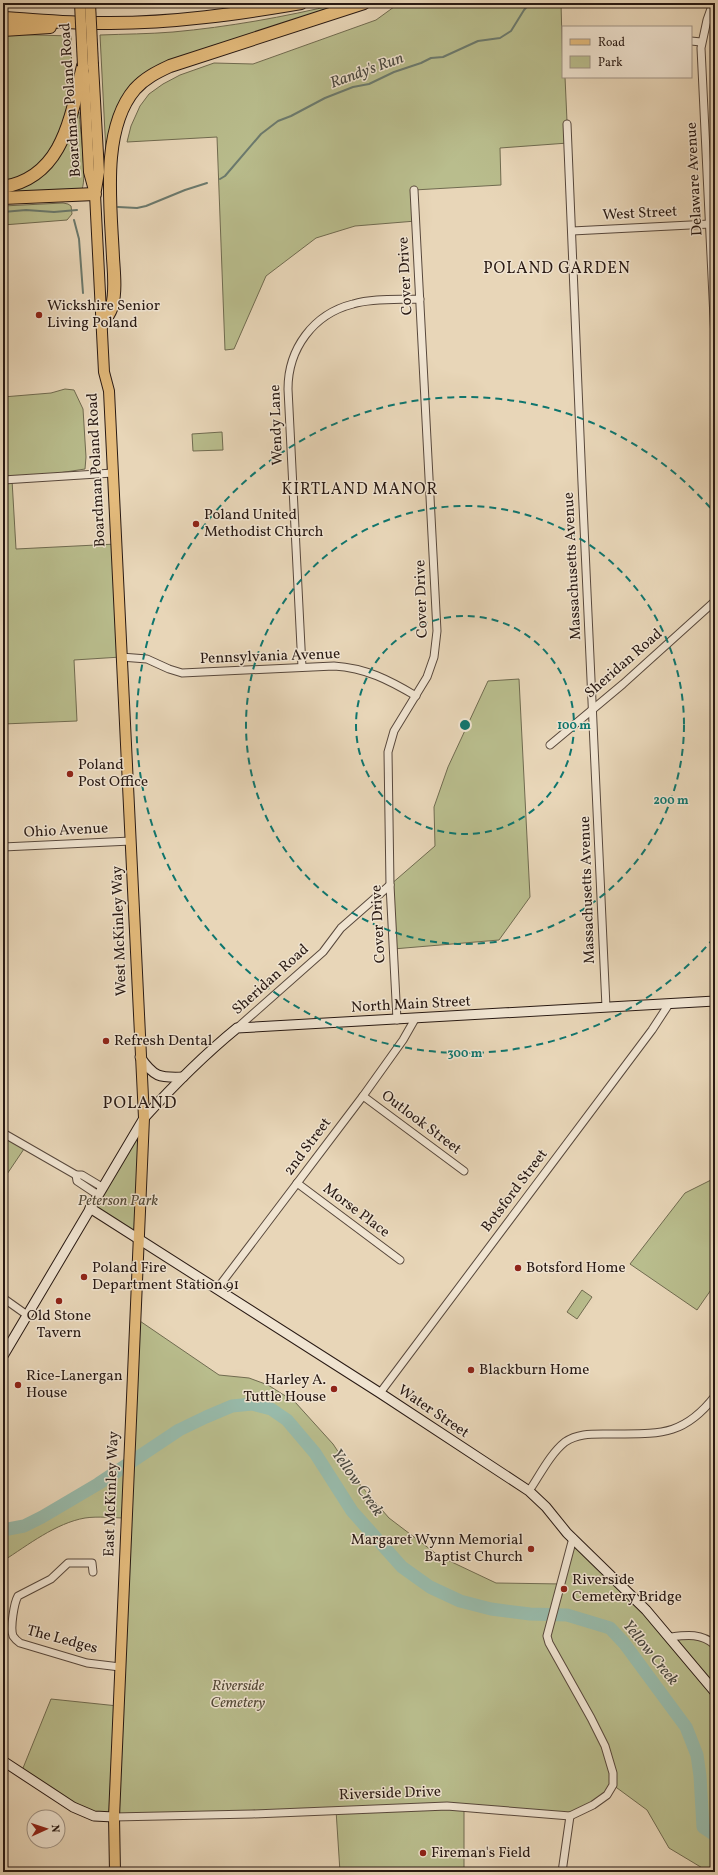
<svg xmlns="http://www.w3.org/2000/svg" width="718" height="1875" viewBox="0 0 718 1875" font-family="Vollkorn,serif">
<style>
.green{fill:#b9bd8d;stroke:#706b50}
.lines{fill:none;stroke-linecap:round;stroke-linejoin:round}
.stream{stroke:#6b7a6e;stroke-width:2}
.river{stroke:#98baaa;stroke-width:13}
.street-casing{stroke:#58483c;stroke-width:9}
.secondary-casing{stroke:#281913;stroke-width:11}
.primary-casing{stroke:#281913;stroke-width:12}
.highway-casing{stroke:#281913;stroke-width:14}
.street{stroke:#f0e4d1;stroke-width:7}
.secondary{stroke:#f0e4d1;stroke-width:9}
.primary{stroke:#e4bb7c;stroke-width:10}
.highway{stroke:#e4bb7c;stroke-width:12}
.primary-bridge-casing{stroke:#281913;stroke-width:12;stroke-linecap:butt}
.primary-bridge{stroke:#e4bb7c;stroke-width:10}
.ring{fill:none;stroke:#0f766e;stroke-width:2;stroke-dasharray:7 5}
.poi-dot{fill:#8f2418;stroke:#f0e4d1;stroke-width:1.5}
.labels{text-anchor:middle;dominant-baseline:central;stroke-width:3;stroke-linejoin:round;paint-order:stroke}
.street-label{font-size:15px;fill:#281913;stroke:#f0e4d1}
.poi-label{font-size:15px;fill:#281913;stroke:#f0e4d1;text-anchor:start}
.park-label{font-size:15px;font-style:italic;fill:#544a38;stroke:#f0e4d1}
.water-label{font-size:16px;font-style:italic;fill:#4a4940;stroke:#f0e4d1}
.neighbourhood-label{font-size:16px;letter-spacing:1px;fill:#281913;stroke:#f0e4d1}
.quarter-label{font-size:17px;letter-spacing:1px;fill:#281913;stroke:#f0e4d1}
.centre{fill:#0f766e;stroke:#f0e4d1;stroke-width:2}
.ring-label{font-size:12px;text-anchor:middle;font-weight:bold;fill:#0f766e;stroke:#f0e4d1;stroke-width:3;stroke-linejoin:round;paint-order:stroke}
</style>
<rect width="100%" height="100%" fill="#e8d6b8"/>
<filter id="stains"><feTurbulence type="fractalNoise" baseFrequency=".005" numOctaves="4"/><feColorMatrix values="0 0 0 0 .2 0 0 0 0 .09 0 0 0 0 .02 0 0 0 .5 -.17"/></filter>
<radialGradient id="worn" r=".72"><stop offset=".6" stop-color="#630" stop-opacity="0"/><stop offset="1" stop-color="#630" stop-opacity=".3"/></radialGradient>
<g class="green">
<path d="M403 3H561L563 77H565L568 143 500 148 501 185 414 190 416 221 355 226 316 238 266 276 234 349 225 350 217 137 127 142 131 126 140 106 149 94 163 84 180 75 214 63 253 64 376 20 398 4Z"/>
<path d="M338 4 339 8 139 79 106 153 100 35C124 34 149 34 173 32 228 27 284 17 338 4Z"/>
<path d="M3 34 71 36 72 85 65 122 44 160 21 178 3 183Z"/>
<path d="M79 112C80 128 87 177 82 189L5 195V191L27 184 76 113Z"/>
<path d="M63 203 68 204 71 206 72 214 67 220 3 225V206Z"/>
<path d="M65 389 74 390 83 409 86 457 85 469 12 480 16 549 116 544 121 657 74 660 77 721 3 724V397L51 393Z"/>
<path d="M222 432 223 450 193 451 192 434Z"/>
<path d="M519 679 530 897 499 940 393 949 390 885 435 846 434 807 448 767 488 681Z"/>
<path d="M144 1118 138 1238 90 1208Z"/>
<path d="M3 1133 26 1146 3 1180Z"/>
<path d="M715 1178V1284L697 1310 630 1264 685 1193Z"/>
<path d="M582 1290 592 1297 577 1319 567 1312Z"/>
<path d="M134 1317 219 1375 249 1378 268 1385 295 1402 333 1444 361 1486 389 1518 439 1556 496 1583 563 1584 573 1538 670 1637 691 1635 715 1645V1872H709L669 1848 647 1810 613 1785 611 1791 570 1816 464 1807V1872H340L336 1810 94 1816 21 1773 51 1699 118 1706 126 1518C113 1518 98 1516 85 1518 56 1523 28 1545 3 1561V1530C38 1528 98 1484 128 1464Z"/>
</g>
<g class="lines">
<g class="stream">
<path d="M220 179 225 176 261 134 278 121 291 116 325 98 353 87 369 84 394 72 421 63 431 58 443 57 478 41 500 38 511 31 524 10 530 3"/>
<path d="M118 207 137 208 146 206 185 190 207 183"/>
<path d="M3 212 26 210 54 212 77 210"/>
<path d="M74 220 79 239 83 293"/>
</g>
<path class="river" d="M3 1530 24 1526 42 1517 98 1484 179 1430 206 1417 232 1406 252 1404 271 1409 287 1420 315 1453 352 1511 402 1567 430 1587 460 1601 491 1609 530 1614 567 1615 610 1628 624 1643 686 1727 697 1755 700 1776 703 1827 715 1835"/>
<g class="street-casing">
<g id="street">
<path d="M713 3 707 20 701 48 715 339"/>
<path d="M691 41 701 42"/>
<path d="M567 124 582 483 606 1007"/>
<path d="M572 231 710 224"/>
<path d="M3 480 113 473"/>
<path d="M121 657 147 659 169 669 182 673 334 666C366 668 389 680 416 696"/>
<path d="M302 667 288 389C288 349 313 314 353 304 374 298 398 300 420 299"/>
<path d="M550 745 623 684 715 601"/>
<path d="M3 847 131 841"/>
<path d="M397 1020 390 885 388 752 394 731 427 677 434 657 437 631 414 190"/>
<path d="M237 1028 323 952 341 928 390 885"/>
<path d="M363 1096 464 1171"/>
<path d="M3 1133 76 1175H82L102 1187"/>
<path d="M76 1175 77 1181 98 1195"/>
<path d="M297 1183 400 1260"/>
<path d="M217 1289 363 1096 403 1040 415 1019"/>
<path d="M3 1298 27 1315"/>
<path d="M380 1393 652 1030 669 1004"/>
<path d="M529 1491C540 1475 550 1454 565 1442 577 1434 590 1434 603 1434 654 1433 681 1440 715 1396"/>
<path d="M93 1572 92 1563H68L51 1579 18 1596C14 1603 10 1628 13 1636 15 1639 17 1641 20 1643L87 1663 120 1667"/>
<path d="M670 1637C687 1635 701 1633 715 1645"/>
<path d="M114 1817 252 1814 447 1806 570 1816 593 1805 607 1795 613 1785V1773L605 1746 591 1718 549 1643 547 1636 573 1538"/>
<path d="M562 1872 570 1816"/>
</g>
</g>
<g class="secondary-casing">
<g id="secondary">
<path d="M140 1057C154 1077 159 1078 183 1077"/>
<path d="M90 1208 380 1393 529 1491 546 1507 567 1533 646 1610 715 1692"/>
<path d="M3 1356 144 1118C173 1086 204 1055 237 1028L715 1001"/>
<path d="M3 1761 73 1807 94 1816 114 1817"/>
</g>
</g>
<g class="primary-casing">
<g id="primary">
<path d="M93 65 99 172 96 190"/>
<path d="M84 74 89 172 95 194 104 372 109 391 144 1118 114 1817 115 1872"/>
</g>
</g>
<g class="highway-casing">
<g id="highway">
<path d="M3 18C38 20 74 24 110 23 174 23 237 14 301 3"/>
<path d="M3 30 50 27"/>
<path d="M3 187C64 177 71 115 83 66"/>
<path d="M3 198 95 194"/>
<path d="M102 325C105 319 111 312 112 306 116 291 114 273 113 258 111 208 100 130 135 89 145 78 157 72 170 66L364 3"/>
</g>
</g>
<use href="#street" class="street"/>
<use href="#secondary" class="secondary"/>
<use href="#primary" class="primary"/>
<use href="#highway" class="highway"/>
<g class="primary-bridge-casing">
<g id="primary-bridge">
<path d="M80 3 83 66"/>
<path d="M90 3 93 65"/>
</g>
</g>
<use href="#primary-bridge" class="primary-bridge"/>
</g>
<g class="ring">
<circle cx="465" cy="725" r="109"/>
<circle cx="465" cy="725" r="219"/>
<path d="M714 938A328 328 0 1 1 714 512"/>
</g>
<g class="poi-dot">
<circle cx="39" cy="315" r="4"/>
<circle cx="196" cy="524" r="4"/>
<circle cx="70" cy="774" r="4"/>
<circle cx="106" cy="1041" r="4"/>
<circle cx="518" cy="1268" r="4"/>
<circle cx="84" cy="1277" r="4"/>
<circle cx="59" cy="1301" r="4"/>
<circle cx="471" cy="1370" r="4"/>
<circle cx="18" cy="1385" r="4"/>
<circle cx="334" cy="1389" r="4"/>
<circle cx="531" cy="1549" r="4"/>
<circle cx="564" cy="1589" r="4"/>
<circle cx="423" cy="1853" r="4"/>
</g>
<g class="labels">
<g class="street-label">
<text transform="translate(71 100) rotate(-94)">Boardman Poland Road</text>
<text transform="translate(695 179) rotate(-93)">Delaware Avenue</text>
<text transform="translate(640 214) rotate(-3)">West Street</text>
<text transform="translate(406 276) rotate(-93)">Cover Drive</text>
<text transform="translate(277 425) rotate(-92)">Wendy Lane</text>
<text transform="translate(97 470) rotate(-93)">Boardman Poland Road</text>
<text transform="translate(573 566) rotate(-93)">Massachusetts Avenue</text>
<text transform="translate(422 599) rotate(-92)">Cover Drive</text>
<text transform="translate(270 657) rotate(-2)">Pennsylvania Avenue</text>
<text transform="translate(624 664) rotate(-41)">Sheridan Road</text>
<text transform="translate(66 831) rotate(-3)">Ohio Avenue</text>
<text transform="translate(588 890) rotate(-92)">Massachusetts Avenue</text>
<text transform="translate(379 924) rotate(-93)">Cover Drive</text>
<text transform="translate(120 931) rotate(-92)">West McKinley Way</text>
<text transform="translate(271 980) rotate(-42)">Sheridan Road</text>
<text transform="translate(411 1005) rotate(-3)">North Main Street</text>
<text transform="translate(421 1123) rotate(37)">Outlook Street</text>
<text transform="translate(308 1147) rotate(-53)">2nd Street</text>
<text transform="translate(515 1191) rotate(-53)">Botsford Street</text>
<text transform="translate(356 1211) rotate(37)">Morse Place</text>
<text transform="translate(433 1412) rotate(34)">Water Street</text>
<text transform="translate(112 1494) rotate(-88)">East McKinley Way</text>
<text transform="translate(62 1640) rotate(15)">The Ledges</text>
<text transform="translate(390 1794) rotate(-2)">Riverside Drive</text>
</g>
<g class="poi-label">
<text x="47" y="306">Wickshire Senior<tspan x="47" dy="17">Living Poland</tspan></text>
<text x="204" y="515">Poland United<tspan x="204" dy="17">Methodist Church</tspan></text>
<text x="78" y="765">Poland<tspan x="78" dy="17">Post Office</tspan></text>
<text x="114" y="1041">Refresh Dental</text>
<text x="92" y="1268">Poland Fire<tspan x="92" dy="17">Department Station 91</tspan></text>
<text x="526" y="1268">Botsford Home</text>
<text x="59" y="1316" text-anchor="middle">Old Stone<tspan x="59" dy="17">Tavern</tspan></text>
<text x="479" y="1370">Blackburn Home</text>
<text x="26" y="1376">Rice-Lanergan<tspan x="26" dy="17">House</tspan></text>
<text x="326" y="1380" text-anchor="end">Harley A.<tspan x="326" dy="17">Tuttle House</tspan></text>
<text x="523" y="1540" text-anchor="end">Margaret Wynn Memorial<tspan x="523" dy="17">Baptist Church</tspan></text>
<text x="572" y="1580">Riverside<tspan x="572" dy="17">Cemetery Bridge</tspan></text>
<text x="431" y="1853">Fireman's Field</text>
</g>
<g class="park-label">
<text x="118" y="1201">Peterson Park</text>
<text x="238" y="1686">Riverside<tspan x="238" dy="17">Cemetery</tspan></text>
</g>
<g class="water-label">
<text transform="translate(367 71) rotate(-20)">Randy's Run</text>
<text transform="translate(357 1483) rotate(55)">Yellow Creek</text>
<text transform="translate(650 1653) rotate(51)">Yellow Creek</text>
</g>
<g class="neighbourhood-label">
<text x="557" y="269">POLAND GARDEN</text>
<text x="360" y="490">KIRTLAND MANOR</text>
</g>
<g class="quarter-label">
<text x="140" y="1103">POLAND</text>
</g>
</g>
<circle cx="465" cy="725" r="6" class="centre"/>
<g class="ring-label">
<text x="574" y="729">100 m</text>
<text x="671" y="804">200 m</text>
<text x="465" y="1057">300 m</text>
</g>
<rect width="718" height="1875" fill="none" stroke="#e8d6b8" stroke-width="16"/>
<rect x="4" y="4" width="710" height="1867" fill="none" stroke="#281913" stroke-width="2"/>
<rect x="8" y="8" width="702" height="1859" fill="none" stroke="#281913"/>
<rect x="562" y="26" width="130" height="52" fill="#f0e4d1" stroke="#a09385"/>
<rect x="570" y="39" width="20" height="6" fill="#e4bb7c" stroke="#a09385"/>
<text x="598" y="46" font-size="12" fill="#281913">Road</text>
<rect x="570" y="56" width="20" height="12" fill="#b9bd8d" stroke="#a09385"/>
<text x="598" y="66" font-size="12" fill="#281913">Park</text>
<g transform="translate(46 1829) rotate(87)"><circle r="19" fill="#f0e4d1" stroke="#a09385"/>
<path d="M0-3L7 15L0 10L-7 15Z" fill="#8f2418"/>
<text y="-6" font-size="11" font-weight="bold" text-anchor="middle" fill="#281913">N</text>
</g>
<rect width="100%" height="100%" filter="url(#stains)"/>
<rect width="100%" height="100%" fill="url(#worn)"/>
</svg>
